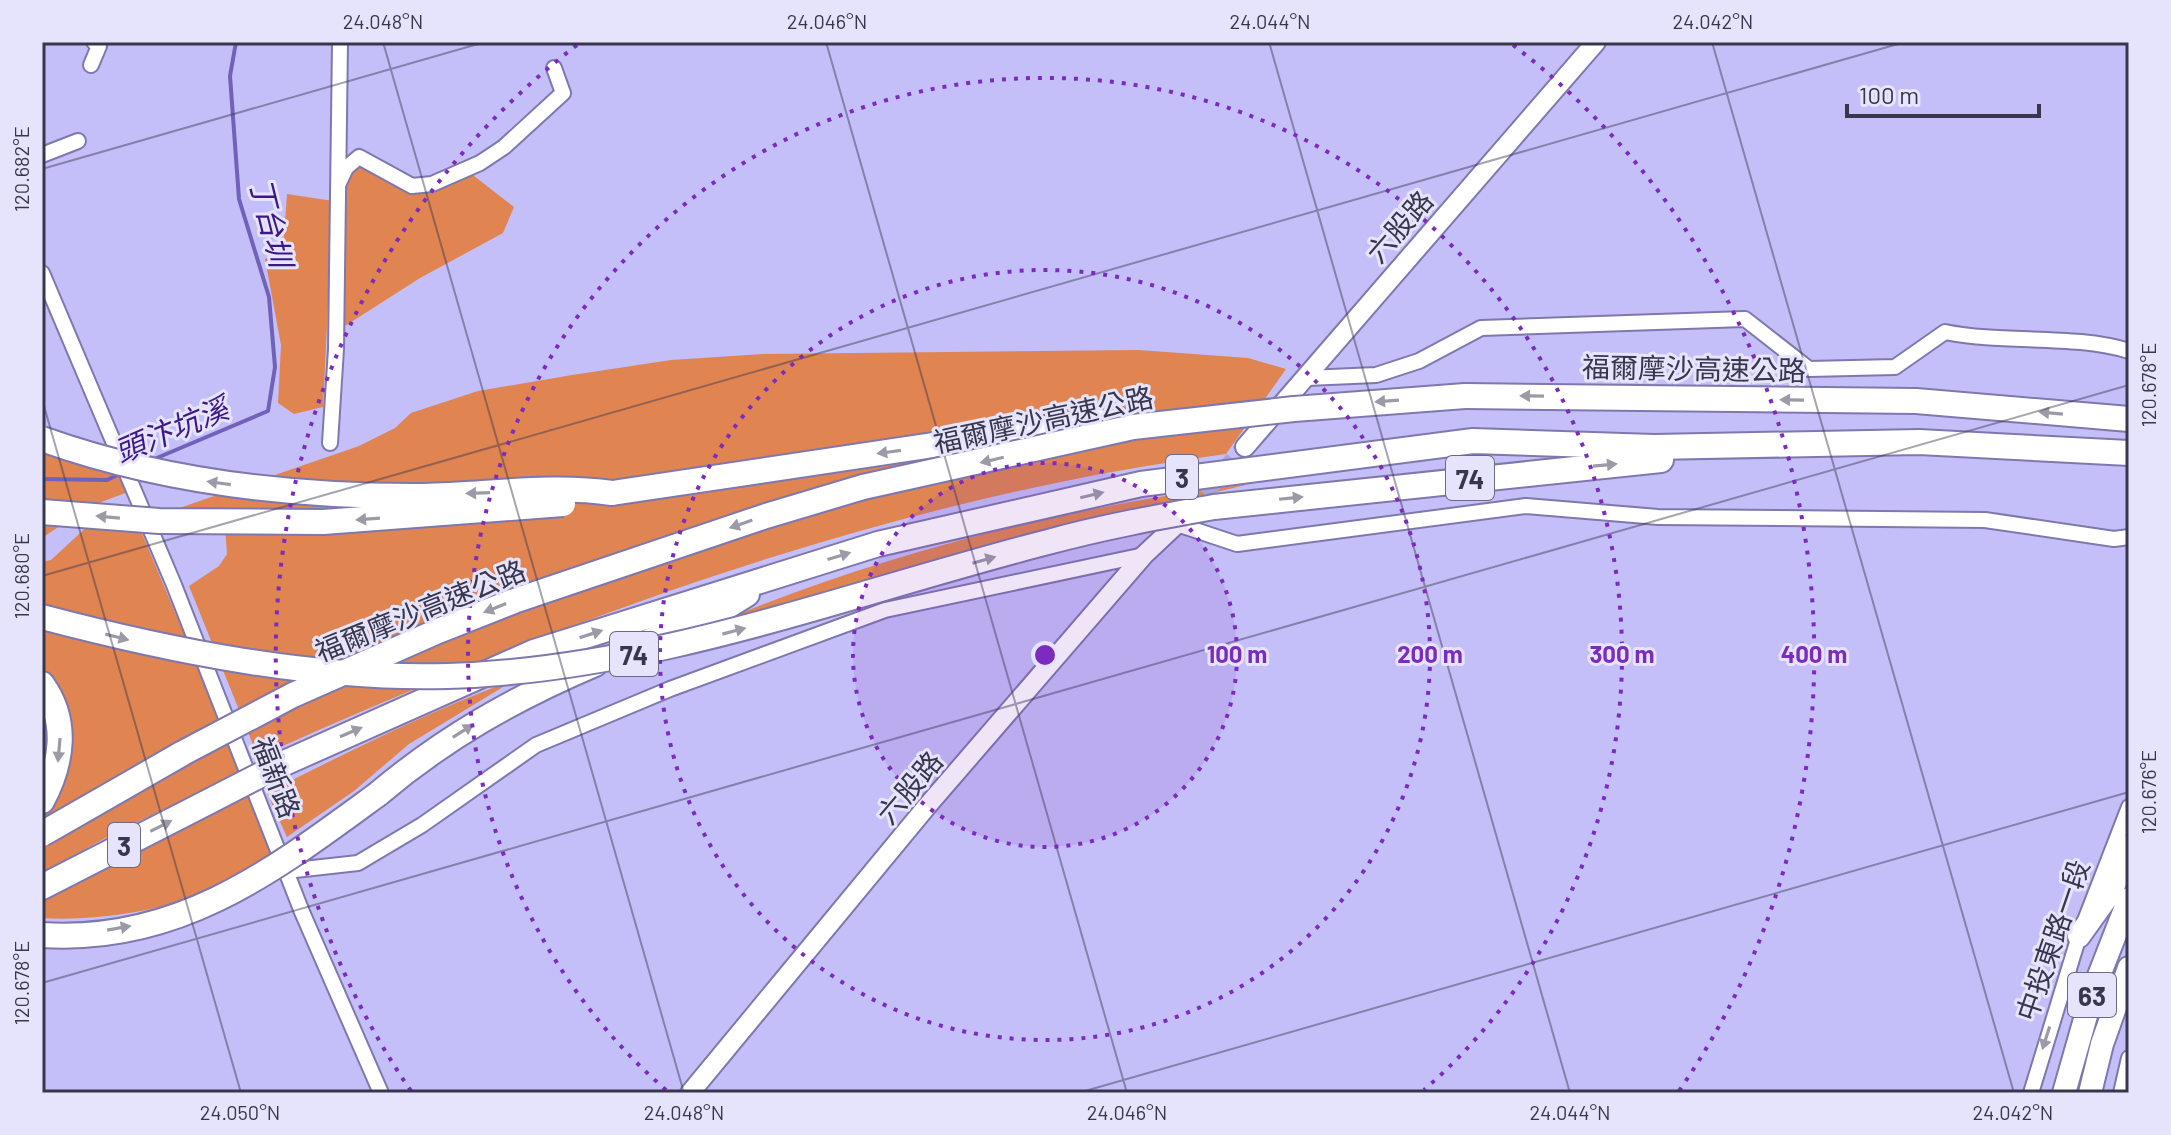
<svg xmlns="http://www.w3.org/2000/svg" width="2171" height="1135" viewBox="0 0 2171 1135" font-family="Barlow,'Noto Sans TC',sans-serif">
<style>
.green{fill:#e08451}
.lines{fill:none;stroke-linecap:round;stroke-linejoin:round}
.stream{stroke:#7061bb;stroke-width:4}
.tertiary-tunnel{stroke:#a8a4d6;stroke-width:18;stroke-dasharray:18 9;stroke-linecap:butt}
.minor-casing{stroke:#7e78ae;stroke-width:18}
.tertiary-casing{stroke:#7e78ae;stroke-width:22}
.primary-casing{stroke:#7e78ae;stroke-width:26}
.motorway-casing{stroke:#7e78ae;stroke-width:28}
.minor{stroke:#fff;stroke-width:14}
.tertiary{stroke:#fff;stroke-width:18}
.primary{stroke:#fff;stroke-width:22}
.motorway{stroke:#fff;stroke-width:24}
.motorway-bridge-casing{stroke:#7e78ae;stroke-width:28;stroke-linecap:butt}
.motorway-bridge{stroke:#fff;stroke-width:24}
.oneway{fill:#9c9aa6}
.ticks{fill:none;stroke:#38364d;stroke-width:2;stroke-opacity:0.45}
.ring{fill:none;stroke:#7b2cbf;stroke-width:4;stroke-dasharray:4 8}
.labels{text-anchor:middle;dominant-baseline:central;stroke-width:6;stroke-linejoin:round;paint-order:stroke}
.shield{fill:#e6e4fc;stroke:#6c6a82;stroke-width:2}
.shield-label{font-size:26px;font-weight:bold;fill:#38364d}
.street-label{font-size:28px;fill:#38364d;stroke:#e6e4fc}
.water-label{font-size:30px;font-style:italic;fill:#3c1887;stroke:#e6e4fc}
.centre{fill:#7b2cbf;stroke:#e6e4fc;stroke-width:4}
.ring-label{font-size:24px;text-anchor:middle;font-weight:bold;fill:#7b2cbf;stroke:#e6e4fc;stroke-width:6;stroke-linejoin:round;paint-order:stroke}
.neatline{fill:none;stroke:#38364d;stroke-width:3}
.ticks-label{font-size:20px;text-anchor:middle;fill:#38364d}
</style>
<rect width="100%" height="100%" fill="#c4bff8"/>
<g class="green">
<path d="M364 164C414 203 414 195 469 172L514 207 503 233 420 278 345 326 342 188 350 170Z"/>
<path d="M287 194 333 201 323 407 294 414 278 403 281 345 265 259 283 250Z"/>
<path d="M1139 350 1248 358 1286 369 1226 454C889 499 566 618 258 757L189 586 219 566 227 554 224 513H165L359 446 395 428 411 413 478 391 572 375 671 360 763 354Z"/>
<path d="M42 450 114 468 128 492 88 507 42 538Z"/>
<path d="M1250 484 1073 526 688 635C866 558 1058 507 1250 484Z"/>
<path d="M130 505 237 760 270 854C257 863 243 874 229 882 181 909 96 922 42 918V899L209 788 116 832 42 873V562L51 560 92 522Z"/>
<path d="M516 679 409 744 354 791 287 837 267 793C349 751 430 711 516 679Z"/>
</g>
<g class="lines">
<g class="stream">
<path d="M152 460 268 411 275 367 269 297 239 199 230 76 236 42"/>
<path d="M42 479 107 480 122 473"/>
</g>
<path class="tertiary-tunnel" d="M1186 514 1245 447"/>
<g class="minor-casing">
<g id="minor">
<path d="M91 65 99 46 94 42"/>
<path d="M42 155 78 141"/>
<path d="M339 183 346 168 359 157 412 186 432 184 480 163 504 147 563 93 554 68"/>
<path d="M42 273 174 585 302 912 381 1093"/>
<path d="M1307 378 1376 375 1419 361 1481 328 1745 319 1809 369 1895 367 1945 332C2003 344 2075 334 2129 351"/>
<path d="M330 443 336 349 340 42"/>
<path d="M1177 524 1237 544 1526 506 1658 517 1985 520 2114 539 2129 537"/>
<path d="M286 871 358 863 422 825 536 745 670 689 885 610 1144 555"/>
<path d="M2031 1093 2079 936 2129 807"/>
<path d="M2121 1093 2129 1058"/>
</g>
</g>
<g class="tertiary-casing">
<g id="tertiary">
<path d="M1245 447 1596 42"/>
<path d="M690 1093 928 805 1144 555 1177 524"/>
</g>
</g>
<g class="primary-casing">
<g id="primary">
<path d="M2079 936 2112 890 2129 846"/>
<path d="M2064 1093 2093 991 2129 899"/>
<path d="M2090 1093 2102 1044 2129 968"/>
</g>
</g>
<g class="motorway-casing">
<g id="motorway">
<path d="M1465 396 1916 401 2129 419"/>
<path d="M612 493 1094 421 1130 427"/>
<path d="M1214 507 1661 460"/>
<path d="M636 647 718 612 747 594"/>
<path d="M42 684C69 721 62 764 42 801"/>
<path d="M280 765 534 652 878 544 1141 484 1473 441 1654 447 1919 442 2129 453"/>
<path d="M378 794C444 738 515 698 595 664"/>
<path d="M42 887 206 803"/>
</g>
</g>
<use href="#minor" class="minor"/>
<use href="#tertiary" class="tertiary"/>
<use href="#primary" class="primary"/>
<use href="#motorway" class="motorway"/>
<g class="motorway-bridge-casing">
<g id="motorway-bridge">
<path d="M42 439C165 483 294 497 424 496 486 495 550 484 612 493"/>
<path d="M42 512 159 521 323 522 563 504"/>
<path d="M42 617C171 651 314 680 448 676 655 670 849 593 1048 542 1103 527 1158 517 1214 507"/>
<path d="M206 803 280 765"/>
<path d="M42 834 183 753 293 695 438 631 514 601 766 516 863 487 1133 427 1294 409 1465 396"/>
<path d="M42 935C179 944 274 870 378 794"/>
</g>
</g>
<use href="#motorway-bridge" class="motorway-bridge"/>
</g>
<defs><path id="oneway-solid" d="M-6-.8H1V-3.2L6.5 0L1 3.2V.8H-6Z" transform="scale(2)"/></defs>
<g class="oneway">
<use href="#oneway-solid" transform="translate(1532 396) rotate(-179)"/>
<use href="#oneway-solid" transform="translate(1792 400) rotate(-179)"/>
<use href="#oneway-solid" transform="translate(1387 401) rotate(176)"/>
<use href="#oneway-solid" transform="translate(2051 413) rotate(-175)"/>
<use href="#oneway-solid" transform="translate(889 452) rotate(172)"/>
<use href="#oneway-solid" transform="translate(992 460) rotate(167)"/>
<use href="#oneway-solid" transform="translate(1605 465) rotate(-5)"/>
<use href="#oneway-solid" transform="translate(219 483) rotate(-172)"/>
<use href="#oneway-solid" transform="translate(478 493) rotate(178)"/>
<use href="#oneway-solid" transform="translate(1092 495) rotate(-13)"/>
<use href="#oneway-solid" transform="translate(1291 498) rotate(-6)"/>
<use href="#oneway-solid" transform="translate(108 517) rotate(-175)"/>
<use href="#oneway-solid" transform="translate(368 519) rotate(176)"/>
<use href="#oneway-solid" transform="translate(741 524) rotate(161)"/>
<use href="#oneway-solid" transform="translate(839 556) rotate(-17)"/>
<use href="#oneway-solid" transform="translate(984 560) rotate(-16)"/>
<use href="#oneway-solid" transform="translate(495 608) rotate(158)"/>
<use href="#oneway-solid" transform="translate(734 631) rotate(-15)"/>
<use href="#oneway-solid" transform="translate(591 634) rotate(-18)"/>
<use href="#oneway-solid" transform="translate(117 637) rotate(14)"/>
<use href="#oneway-solid" transform="translate(463 731) rotate(-32)"/>
<use href="#oneway-solid" transform="translate(351 732) rotate(-23)"/>
<use href="#oneway-solid" transform="translate(59 750) rotate(95)"/>
<use href="#oneway-solid" transform="translate(161 826) rotate(-27)"/>
<use href="#oneway-solid" transform="translate(119 928) rotate(-10)"/>
<use href="#oneway-solid" transform="translate(2046 1038) rotate(108)"/>
</g>
<path class="ticks" d="M383 42 684 1093M826 42 1127 1093M1269 42 1570 1093M1712 42 2014 1093M42 169 485 42M42 399 241 1093M42 576 1905 42M42 983 2129 385M1078 1093 2129 792"/>
<circle cx="1045" cy="655" r="192" fill="#7b2cbf" fill-opacity=".12"/>
<g class="ring">
<circle cx="1045" cy="655" r="192"/>
<circle cx="1045" cy="655" r="385"/>
<path d="M666 1090A577 577 0 1 1 1424 1090"/>
<path d="M411 1091A769 769 0 0 1 577 45M1513 45A769 769 0 0 1 1679 1091"/>
</g>
<g class="labels">
<g class="shield">
<rect x="1166" y="455" width="32" height="44" rx="6"/>
<rect x="1446" y="456" width="48" height="44" rx="6"/>
<rect x="610" y="632" width="48" height="44" rx="6"/>
<rect x="108" y="823" width="32" height="44" rx="6"/>
<rect x="2068" y="973" width="48" height="44" rx="6"/>
</g>
<g class="shield-label">
<text x="1182" y="477">3</text>
<text x="1470" y="478">74</text>
<text x="634" y="654">74</text>
<text x="124" y="845">3</text>
<text x="2092" y="995">63</text>
</g>
<g class="street-label">
<text transform="translate(1399 226) rotate(-49)">六股路</text>
<text transform="translate(1694 368) rotate(1)">福爾摩沙高速公路</text>
<text transform="translate(1043 419) rotate(-12)">福爾摩沙高速公路</text>
<text transform="translate(420 610) rotate(-22)">福爾摩沙高速公路</text>
<text transform="translate(277 777) rotate(69)">福新路</text>
<text transform="translate(909 787) rotate(-50)">六股路</text>
<text transform="translate(2052 940) rotate(-71)">中投東路一段</text>
</g>
<g class="water-label">
<text transform="translate(272 222) rotate(76)">丁台圳</text>
<text transform="translate(171 429) rotate(-23)">頭汴坑溪</text>
</g>
</g>
<circle cx="1045" cy="655" r="12" class="centre"/>
<g class="ring-label">
<text x="1237" y="663">100 m</text>
<text x="1430" y="663">200 m</text>
<text x="1622" y="663">300 m</text>
<text x="1814" y="663">400 m</text>
</g>
<rect width="2171" height="1135" fill="none" stroke="#e6e4fc" stroke-width="88"/>
<path d="M1847 104v12h192v-12" fill="none" stroke="#38364d" stroke-width="4"/>
<text x="1859" y="104" font-size="24" fill="#38364d" stroke="#e6e4fc" stroke-width="6" paint-order="stroke">100 m</text>
<rect x="44" y="44" width="2083" height="1047" class="neatline"/>
<g class="ticks-label">
<text x="383" y="29">24.048°N</text>
<text x="827" y="29">24.046°N</text>
<text x="1270" y="29">24.044°N</text>
<text x="1713" y="29">24.042°N</text>
<text transform="translate(22 169) rotate(-90)" y="7">120.682°E</text>
<text transform="translate(2149 385) rotate(-90)" y="7">120.678°E</text>
<text transform="translate(22 576) rotate(-90)" y="7">120.680°E</text>
<text transform="translate(2149 792) rotate(-90)" y="7">120.676°E</text>
<text transform="translate(22 983) rotate(-90)" y="7">120.678°E</text>
<text x="240" y="1120">24.050°N</text>
<text x="684" y="1120">24.048°N</text>
<text x="1127" y="1120">24.046°N</text>
<text x="1570" y="1120">24.044°N</text>
<text x="2013" y="1120">24.042°N</text>
</g>
</svg>
